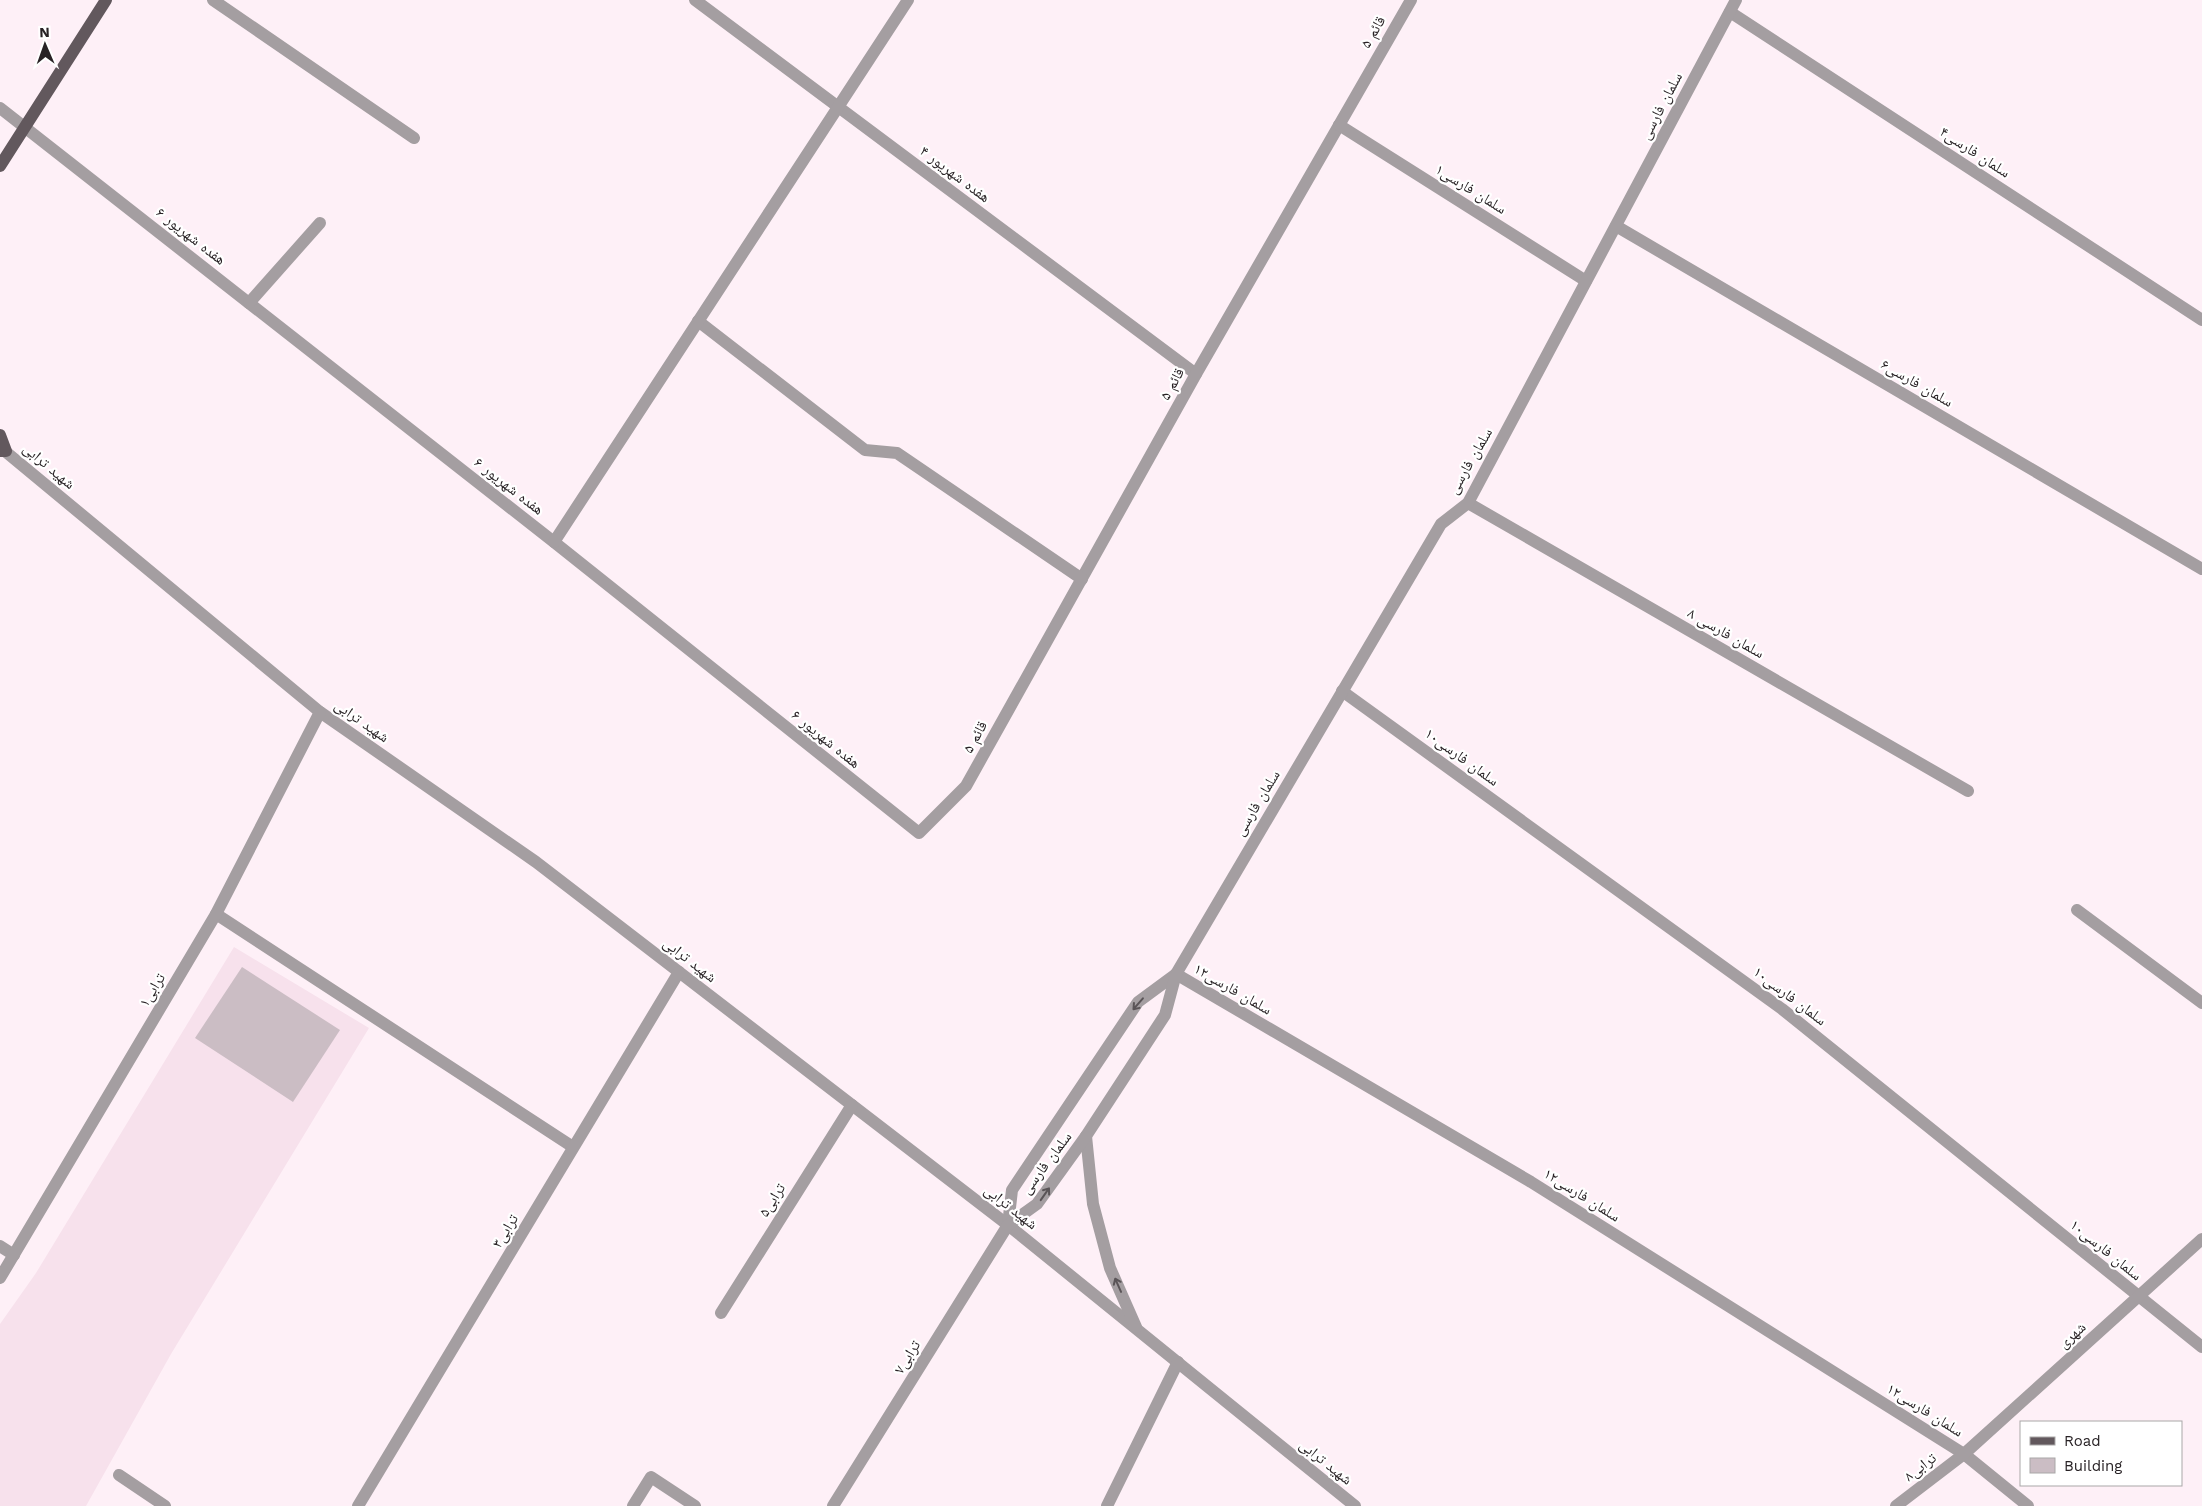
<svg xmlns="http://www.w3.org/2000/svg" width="2202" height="1506" viewBox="0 0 2202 1506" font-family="'Work Sans','Noto Naskh Arabic',sans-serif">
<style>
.built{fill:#f7e1ec}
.building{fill:#cbbdc4}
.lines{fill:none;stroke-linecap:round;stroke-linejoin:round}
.minor{stroke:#a49ea1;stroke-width:12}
.major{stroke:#62585d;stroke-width:12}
.oneway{stroke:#5a5457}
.labels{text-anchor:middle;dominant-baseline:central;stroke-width:4.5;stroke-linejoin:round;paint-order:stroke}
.street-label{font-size:15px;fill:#282225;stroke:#fff}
</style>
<rect width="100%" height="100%" fill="#fef0f7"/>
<path class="built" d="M234 947 369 1028 171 1354 86 1506H0V1324L36 1273Z"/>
<path class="building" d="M242 967 340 1030 293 1102 195 1038Z"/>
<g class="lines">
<g class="minor">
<path d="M213 0 414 138"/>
<path d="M695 0 1196 374"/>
<path d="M1730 12 2202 320"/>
<path d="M0 108 554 542 919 833 966 786 1196 374 1411 0"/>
<path d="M1339 125 1586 281"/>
<path d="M1616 226 2202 569"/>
<path d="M249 303 320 223"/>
<path d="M698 321 865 450 897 453 1082 579"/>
<path d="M0 447 320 712 536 862 1008 1225 1355 1506"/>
<path d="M1468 503 1968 791"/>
<path d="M554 542 908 0"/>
<path d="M1342 691 1782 1009 2202 1347"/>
<path d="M2077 910 2202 1003"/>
<path d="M216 914 573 1147"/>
<path d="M1176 974 1531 1182 1964 1454 2028 1506"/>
<path d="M1086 1136 1093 1204 1110 1268 1136 1327"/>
<path d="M1008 1225 1012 1190 1138 1002 1176 974"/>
<path d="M0 1246 14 1255"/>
<path d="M0 1278 216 914 320 712"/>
<path d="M721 1313 852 1105"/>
<path d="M119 1475 165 1506"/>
<path d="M358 1506 679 972"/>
<path d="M633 1506 651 1477 695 1506"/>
<path d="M833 1506 1008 1225 1037 1204 1086 1136 1165 1015 1176 974 1441 524 1468 503 1736 0"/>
<path d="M1107 1506 1178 1362"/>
<path d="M1896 1506 1964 1454 2202 1239"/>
</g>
<g class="major">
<path d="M0 166 106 0"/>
<path d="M0 435 6 451H0"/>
</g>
</g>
<defs><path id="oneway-shaft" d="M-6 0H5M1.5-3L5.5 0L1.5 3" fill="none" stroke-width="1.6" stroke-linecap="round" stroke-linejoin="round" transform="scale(1.25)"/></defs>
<g class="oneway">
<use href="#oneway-shaft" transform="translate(1138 1004) rotate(131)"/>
<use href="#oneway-shaft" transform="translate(1045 1194) rotate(-55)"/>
<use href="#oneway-shaft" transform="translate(1118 1285) rotate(-114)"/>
</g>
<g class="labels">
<g class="street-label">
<text transform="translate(1373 32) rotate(-60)">قائم ۵</text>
<text transform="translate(1661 106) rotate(-62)">سلمان فارسی</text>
<text transform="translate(1975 152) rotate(33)">سلمان فارسی۴</text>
<text transform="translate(955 174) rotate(37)">هفده شهریور ۴</text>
<text transform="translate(1471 189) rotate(32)">سلمان فارسی۱</text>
<text transform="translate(191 236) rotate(38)">هفده شهریور ۶</text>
<text transform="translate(1917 383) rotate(30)">سلمان فارسی۶</text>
<text transform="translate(1172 384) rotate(-61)">قائم ۵</text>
<text transform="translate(1470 461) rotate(-60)">سلمان فارسی</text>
<text transform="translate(49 466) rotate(40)">شهید ترابی</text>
<text transform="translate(509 486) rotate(38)">هفده شهریور ۶</text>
<text transform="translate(1726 633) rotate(30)">سلمان فارسی ۸</text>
<text transform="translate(362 721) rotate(35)">شهید ترابی</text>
<text transform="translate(975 737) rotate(-61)">قائم ۵</text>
<text transform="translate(826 739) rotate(39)">هفده شهریور ۶</text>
<text transform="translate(1462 757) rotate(36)">سلمان فارسی۱۰</text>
<text transform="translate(1257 803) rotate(-59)">سلمان فارسی</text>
<text transform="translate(690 960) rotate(38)">شهید ترابی</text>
<text transform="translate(1233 989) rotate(30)">سلمان فارسی۱۲</text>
<text transform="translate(152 990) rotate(-59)">ترابی۱</text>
<text transform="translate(1790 996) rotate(37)">سلمان فارسی۱۰</text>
<text transform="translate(1046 1163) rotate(-53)">سلمان فارسی</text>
<text transform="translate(1582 1195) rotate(32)">سلمان فارسی۱۲</text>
<text transform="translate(772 1200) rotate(-58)">ترابی۵</text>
<text transform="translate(1011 1207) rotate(38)">شهید ترابی</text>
<text transform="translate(505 1231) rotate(-59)">ترابی۳</text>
<text transform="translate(2106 1250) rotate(39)">سلمان فارسی۱۰</text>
<text transform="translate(2072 1335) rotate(-42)">شهری</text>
<text transform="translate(907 1357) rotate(-58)">ترابی۷</text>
<text transform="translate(1925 1410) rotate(32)">سلمان فارسی۱۲</text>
<text transform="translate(1326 1462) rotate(39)">شهید ترابی</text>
<text transform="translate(1920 1467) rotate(-38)">ترابی۸</text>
</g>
</g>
<rect x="2020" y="1421" width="162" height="65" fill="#ffffff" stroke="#a9a7a8"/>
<rect x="2030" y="1437" width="25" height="8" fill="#62585d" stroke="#a9a7a8"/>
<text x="2064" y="1446" font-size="15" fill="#282225">Road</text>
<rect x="2030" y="1458" width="25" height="15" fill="#cbbdc4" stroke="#a9a7a8"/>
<text x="2064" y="1471" font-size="15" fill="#282225">Building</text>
<g transform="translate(45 45) rotate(358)" stroke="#ffffff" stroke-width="4" paint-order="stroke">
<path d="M0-4L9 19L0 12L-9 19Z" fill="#282225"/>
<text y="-8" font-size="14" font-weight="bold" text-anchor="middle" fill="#282225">N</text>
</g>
</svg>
